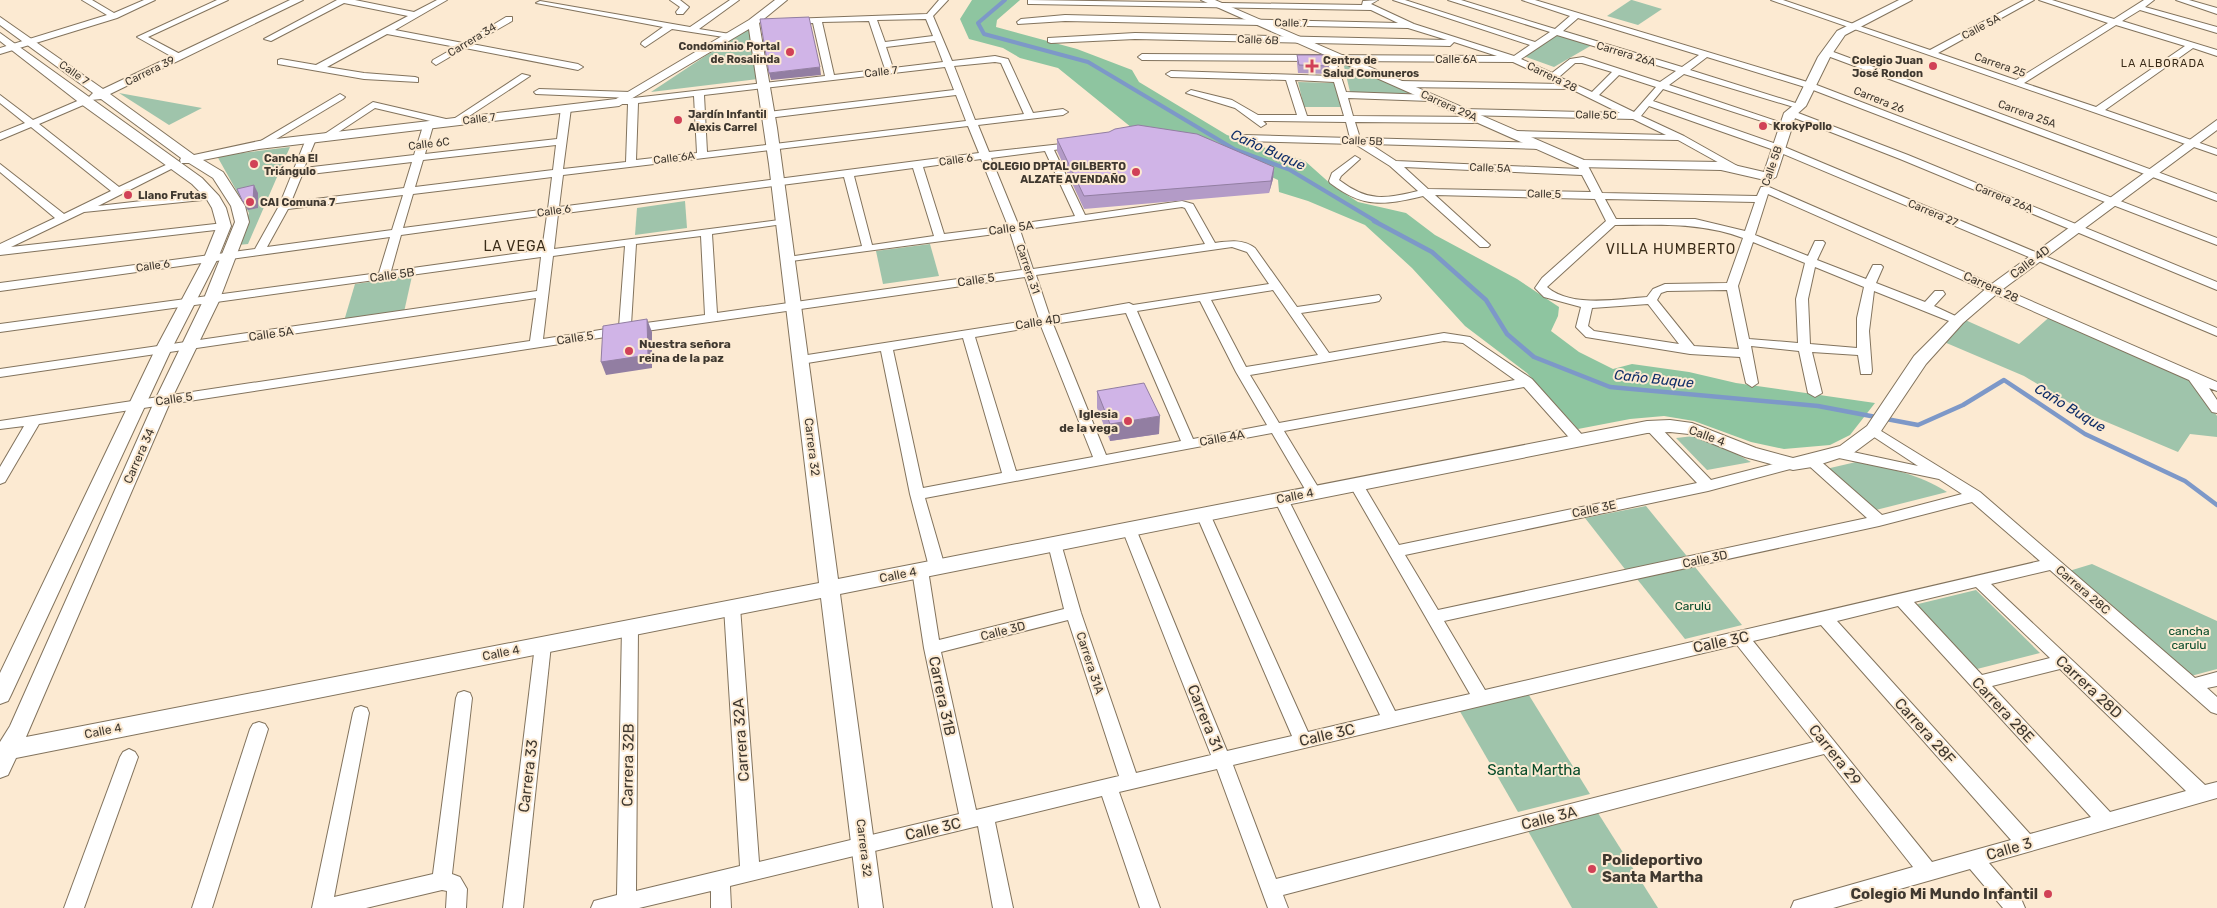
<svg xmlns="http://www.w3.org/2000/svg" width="2217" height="908" viewBox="0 0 2217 908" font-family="Rubik,sans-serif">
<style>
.green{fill:#9fc4ab}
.forest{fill:#8ec5a0}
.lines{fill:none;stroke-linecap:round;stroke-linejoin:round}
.stream-far1{stroke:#7d98c8;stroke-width:4}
.stream{stroke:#7d98c8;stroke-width:4.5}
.minor-casing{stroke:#82735d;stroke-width:2}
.tertiary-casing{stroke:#82735d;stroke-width:2}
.minor{fill:#fff;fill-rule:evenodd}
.tertiary{fill:#fff;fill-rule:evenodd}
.wall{fill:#b39bc7}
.shaded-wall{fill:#927ea2}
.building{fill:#d0b4e7;stroke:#927ea2}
.poi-dot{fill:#d14157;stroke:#fcead2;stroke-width:2}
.labels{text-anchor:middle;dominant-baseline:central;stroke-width:4;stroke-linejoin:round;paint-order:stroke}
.far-street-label{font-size:11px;fill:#3f382f;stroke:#fcead2}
.far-poi-label{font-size:11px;font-weight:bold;fill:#3f382f;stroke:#fcead2;text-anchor:start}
.far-neighbourhood-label{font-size:11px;letter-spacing:1px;fill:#3a2c19;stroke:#fcead2}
.street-label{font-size:12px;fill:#3f382f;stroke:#fcead2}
.poi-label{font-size:12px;font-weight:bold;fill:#3f382f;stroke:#fcead2;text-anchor:start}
.park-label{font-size:12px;fill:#074b2a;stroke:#fcead2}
.water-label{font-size:14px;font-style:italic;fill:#102e68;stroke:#fcead2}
.neighbourhood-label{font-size:14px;letter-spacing:1px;fill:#3a2c19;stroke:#fcead2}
.near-street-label{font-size:15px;fill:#3f382f;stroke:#fcead2}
.near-park-label{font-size:15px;fill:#074b2a;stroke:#fcead2}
.near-poi-label{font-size:15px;font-weight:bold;fill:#3f382f;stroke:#fcead2;text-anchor:start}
</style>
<rect width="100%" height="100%" fill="#fcead2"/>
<g class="green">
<path d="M1631 0H1632L1662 9 1638 25 1607 16Z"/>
<path d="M749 27 758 79 651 92Z"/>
<path d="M1558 29 1599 41 1554 67 1523 56Z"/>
<path d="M1343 62 1416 94 1350 92Z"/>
<path d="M1298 82 1335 83 1341 107H1304Z"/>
<path d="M119 93 202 108 169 125Z"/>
<path d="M290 147 248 244 238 245 249 213 217 156Z"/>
<path d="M685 201 687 228 635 235 637 208Z"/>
<path d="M930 244 939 276 883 284 876 251Z"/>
<path d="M412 276 404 312 344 321 355 284Z"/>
<path d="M2054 313 2187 372 2217 416V437L2190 434 2178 452 2090 415 2024 376 1937 339 1963 319 2019 344Z"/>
<path d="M1694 436 1724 447 1751 462 1707 470 1676 438Z"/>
<path d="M1856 462C1890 468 1918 474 1947 492L1872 511 1826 469Z"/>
<path d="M1646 506 1690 560 1628 573 1585 518Z"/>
<path d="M2092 564 2217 621V669L2191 676 2069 571Z"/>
<path d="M1695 567 1742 625 1685 639 1637 579Z"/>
<path d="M1976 590 2040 653 1977 669 1914 605Z"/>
<path d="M1527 692 1590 794 1518 812 1458 708Z"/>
<path d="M1598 813 1658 908H1572L1528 831Z"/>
</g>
<path class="forest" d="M972 0H1020L997 20 996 27 1077 49 1132 70 1139 82 1227 135 1305 161 1333 186 1358 202 1406 213 1435 235 1517 279 1559 307 1558 316 1551 331 1579 352 1613 369 1632 364 1689 372 1736 383 1875 403 1850 435 1830 445 1784 449 1751 442 1694 421 1664 416 1630 419 1578 429 1527 373 1465 326 1412 268 1365 225 1308 201 1279 192 1278 180 1203 146 1142 136 1058 68 1020 58 1003 48 969 39 960 19Z"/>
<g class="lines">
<path class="stream-far1" d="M1005 0 978 23 984 34 1088 62 1234 149 1290 170 1377 222"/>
<path class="stream" d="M1374 221 1432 252 1486 300 1507 334 1534 357 1610 387 1818 406 1918 425 1963 405 2004 380 2085 434 2185 481 2217 505"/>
<g class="minor-casing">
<g id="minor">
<path d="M82 0H92L114 13 144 0H155L117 18 0 54V48L107 15Z"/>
<path d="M217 0H228L148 37 182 55V59H176L137 37Z"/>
<path d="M337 0H355L414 12 437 0H447L395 30 463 43 506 17H512V21L472 44 578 64 583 67 578 70 465 48 436 65 432 62 433 60 456 47 387 34 327 67 364 73 415 77 418 78V82L364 79 278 64V60L281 59 316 65 408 16 344 3 271 41 264 39Z"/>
<path d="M670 0H680L689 7 683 14H677L676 12 680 7Z"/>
<path d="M730 0H739L699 29 730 34V38L672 29 645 47 641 44 642 42 663 27 536 3 540 1 690 27Z"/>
<path d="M939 0H948L933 16 952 61 995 56 1008 59 1033 113 1063 109 1068 112 1063 115 978 125 989 152 1080 142V146L1054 150 1085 215 1182 201 1193 204 1215 243C1230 241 1243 239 1255 248L1297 307 1379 295 1381 298 1379 301 1375 302 1301 313 1329 353 1444 333 1470 337 1532 379 1584 437 1586 440 1584 443H1574L1524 387 1284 431 1321 492 1314 497 1309 496 1272 433 925 498 945 567 942 571H932L929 567 910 494 881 351 801 364 795 360 801 356 1039 319 1025 277 625 334 39 424 5 482 0 484V467L24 426 0 429V421L530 341 536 298 0 377V369L537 291 541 257 0 332V324L379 273 390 237 0 291V283L255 249 279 206 306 139 311 136 316 139 304 168 414 155 423 126 428 123 433 126 425 154 557 139 561 108 566 105 571 108 563 169 626 162 628 104H616V100L825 76 813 23 792 24 789 23V19L927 14ZM926 19 933 36 885 42 877 20ZM869 21 885 69 834 75 822 22ZM935 41 943 62 893 68 886 47ZM995 62 1001 63 1024 114 975 120 954 66ZM945 67 954 90 768 112 763 115 768 118 956 95 966 121 707 152 704 95ZM694 96 697 153 636 160 638 103ZM968 126 979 153 559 207 563 175ZM556 145 553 170 415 187 423 160ZM1045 151 1075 216 1018 224 991 158ZM981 159 1008 226 944 234 923 167ZM412 162 404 188 291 202 302 175ZM913 168 934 236 872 245 854 176ZM552 177 548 209 403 228 413 194ZM844 177 862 246 788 257 782 260 784 262 1010 232 1022 270 717 313 712 234 783 224 787 223V219L554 249 558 214ZM403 195 392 230 267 247 288 209ZM1182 207 1185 208 1205 244 1033 269 1020 230ZM547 215 542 250 391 271 401 235ZM701 236 705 315 631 325 636 244ZM625 246 619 327 543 339 553 256ZM1232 247 1247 252 1269 284 1133 305 1129 303 1050 317 1036 275ZM1273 290 1318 355 1246 367 1211 300ZM1200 301 1236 372 1267 425 1193 439 1137 311ZM1126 313 1181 441 1106 455 1053 324ZM1041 326 1093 457 1016 471 975 337ZM963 338 1002 473 923 488 893 350ZM1444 341 1463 343 1515 380 1279 423 1250 375Z"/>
<path d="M1028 0 1362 5 1363 1 1378 0 1371 4 1414 24 1514 56 1530 45 1393 0H1405L1535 42 1550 32 1448 0H1461L1555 29 1570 16 1522 0H1535L1814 84 2217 238V245L1808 88 1707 57 1690 70 1805 106 1797 108 1684 74 1669 85 1791 126 1783 128 1663 89 1653 101 1782 146 2217 328V336L1774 150 1649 106 1641 116 1684 136 1741 168 1740 170H1732L1678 140 1515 137 1510 134 1515 131 1666 135 1633 119 1463 115 1458 112 1463 109 1620 113 1571 89 1400 87 1395 84 1400 81 1560 84 1513 62 1336 61 1346 92 1430 95 1435 98 1430 101 1348 98 1353 116 1476 117 1481 120 1476 123 1355 122 1360 138 1541 143 1546 146 1541 149 1370 144 1396 161 1579 169 1577 164 1582 161 1587 164 1602 193 1757 196 1761 187H1769L2217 382V391L2209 388 2217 400V413L2212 412 2189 380 1768 194 1755 235 1808 256 1815 241H1823L1825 243 1817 260 1866 279 1873 265H1881L1883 267 1876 283 1925 302 1935 291H1943L1945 294 1934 306 1964 320 1962 323H1954L1874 291 1869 331 1872 371 1871 374H1861L1858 355 1812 352 1822 393 1815 397 1808 393 1799 351 1751 346 1758 383 1752 387 1746 383 1740 357 1690 354 1586 337 1576 327 1581 307 1544 297 1535 288 1542 278 1606 221 1595 199 1435 195 1490 245 1488 247H1480L1423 196C1384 205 1364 209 1330 183L1329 181 1332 173 1355 156 1360 159 1341 176 1339 180C1368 202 1384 199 1418 191L1390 166 1355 144 1244 141 1239 138 1244 135 1350 138 1346 122 1263 121 1266 124 1261 127 1235 108 1186 93 1191 90 1232 100 1258 115H1297L1286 80 1171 77 1166 74 1171 71 1332 76 1327 61 1142 60 1138 57 1142 54 1497 56 1454 42 1450 46 1135 39 1051 43 1048 42V38L1135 33 1447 40 1408 28 1065 21 1018 24 1017 22 1021 19 1065 15 1398 23 1371 10 1031 4H1028ZM1578 18 1699 55 1682 67 1563 31ZM1557 35 1676 71 1660 82 1583 57 1570 59 1552 73 1521 59ZM1575 63H1582L1612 72 1592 92 1559 77ZM1619 75 1656 87 1634 112 1599 95ZM1295 80 1334 82 1344 116H1307ZM1404 167 1582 175 1591 192 1428 189ZM1605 199 1755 202 1745 231 1695 219H1616ZM1615 225C1658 225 1701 222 1743 238L1727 283 1665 284 1653 289 1647 297C1618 299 1571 308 1547 287ZM1753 242 1805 263 1796 299 1798 343 1749 339 1738 286ZM1815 267 1864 287 1857 318V348L1810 344 1808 299ZM1727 290 1739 349 1694 346 1657 300 1661 293 1667 291ZM1648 304 1679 344 1594 331 1588 326 1592 308Z"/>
<path d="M1771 0H1783L1930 50 2024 0H2034L1938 53 2016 80 2108 23 2039 0H2052L2114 19 2144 0H2154L2145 7 2217 27V33L2140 10 2122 21 2217 50V56L2193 48 2105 110 2217 149V155ZM2116 25 2185 46 2096 107 2024 83Z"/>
<path d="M2176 0H2189L2217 8V14Z"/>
<path d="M1828 50 2217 194V201L1825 55V51Z"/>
<path d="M522 74 530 76 457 124 449 122Z"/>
<path d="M539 89 630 92 635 95 630 98 536 94 534 92Z"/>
<path d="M340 94 345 97 343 99 263 147 254 145Z"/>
<path d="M0 95 33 120 82 99H88V103L39 124 119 187 170 163 174 162 179 165 98 206 212 193 217 196 212 199 84 212 11 247 224 223 229 226 224 229 0 255V244L55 218 0 172V164L64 214 111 191 31 127 0 140V133L25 123 0 103Z"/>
<path d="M373 102 446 119 448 121 443 124 375 108 328 139 320 137Z"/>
<path d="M1787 111H1793L1908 155 2217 282V290L1900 159 1787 115Z"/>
<path d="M1651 422 1656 423 1711 480 1793 459 1800 464 1798 467 1708 491 1405 555 1438 610 1867 518 1807 464 1805 461 1807 458H1817L1882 515 1962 494 1939 479 1834 457 1832 454 1839 449 1918 466 1868 433 1866 430 1868 427 1873 426 1980 492 2195 678 2217 672V686L2207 688 2217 697V714L2211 712 2050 570 1991 584 2205 785 2217 782V798L1989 863 2022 901 2025 908H2003L1970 869 1833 908H1791L1794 901 1913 867 1824 754 1283 895 1288 908H1268L1217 769 1119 792 1160 908H1140L1102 796 995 822 1013 908H993L978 826 730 886 731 908H711V891L639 908H591L594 901 617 895 622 627 624 623 630 621 636 623 638 627 636 891 740 866 724 607 726 603 732 601 738 603 740 607 759 862 959 814 924 648 912 570 915 566H925L928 570 939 640 1064 609 1048 544 1050 540H1060L1081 613 1136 773 1211 755 1122 529 1124 525H1134L1136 529 1227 751 1292 736 1196 514 1198 510H1208L1210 514 1308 732 1380 715 1274 499 1276 495H1286L1288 499 1395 711 1470 694 1349 484 1351 481H1361L1399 545 1697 483 1646 429 1644 426 1646 423ZM1972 502 2040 561 1485 690 1444 621 1879 526ZM1976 587 2050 658 1982 675 1914 602ZM1898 606 2091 817 2030 834 1837 621ZM1068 620 1119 776 976 810 941 652ZM1821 625 2011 840 1932 862 1753 641ZM1737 645 1814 742 1276 879 1233 765ZM2060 669 2186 791 2110 812 1992 686Z"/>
<path d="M543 639 549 640 551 645 523 908H503L535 645 537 640Z"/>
<path d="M464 691 470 693 472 698 452 874 460 877 467 889 466 908H446L447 891 442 890 366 908H312L353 713 355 708 361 706 367 708 369 713 334 897 433 874 456 698 458 693Z"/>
<path d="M259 722 265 724 268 729 212 908H192L250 729 253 724Z"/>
<path d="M129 749 135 752 138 757 84 908H64L120 757 123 752Z"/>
</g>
</g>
<g class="tertiary-casing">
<g id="tertiary">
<path d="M290 0H303L110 94 194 155 259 141 616 99 749 20 775 0H787L759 23 777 128 838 579 1647 421 1670 420 1692 423 1756 448 1793 458 1840 446 1867 426 1914 356 1953 317 1989 286 2217 120V130L1999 292 1963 323 1926 364 1879 434 1852 454 1812 467 1793 470 1745 457 1689 434 1670 432 1647 433 840 594 883 908H859L821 598 16 758 8 775 0 778V742L10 726 155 400 203 301 235 222 231 206 213 178 189 163H181L180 160 181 158 101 99 91 100 89 97 93 93 0 25V17L103 89ZM749 29 769 164 819 583 26 737 171 400 219 301 249 222 245 206 223 172 203 160 259 149 619 106Z"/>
<path d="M1201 0H1215L1584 160 1721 162 1764 172 1784 113 1795 104 1818 57 1837 31 1899 0H1912L1845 35 1830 57 1806 106 1796 115 1776 177 1769 181 1721 170 1577 167Z"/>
<path d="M0 33 202 178 219 196 226 208 231 226 218 258 171 350 11 695 8 701 0 704V673L155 350 204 258 217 226 212 208 206 198 192 184 81 104 0 41Z"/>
</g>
</g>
<use href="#minor" class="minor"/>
<use href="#tertiary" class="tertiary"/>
</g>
<g class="wall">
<path d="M1297 55 1329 66 1328 74 1298 73 1297 63Z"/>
<path d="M1057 139 1274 167 1273 179 1269 193 1084 209 1057 151Z"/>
<path d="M1097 391 1159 434 1110 441 1097 408Z"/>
</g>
<g class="shaded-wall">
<path d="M820 67 821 75 771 80 769 73Z"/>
<path d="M1274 167 1273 179 1269 193 1271 181Z"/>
<path d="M254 185 258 193V208L248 210 243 202Z"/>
<path d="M647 319 652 332V368L606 375 601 362Z"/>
<path d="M1160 416 1159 434 1110 441V424Z"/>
</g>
<g class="building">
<path d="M809 17 820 67 769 73 760 19Z"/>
<path d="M1297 55H1327L1329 66 1299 65Z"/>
<path d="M1138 125 1197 134 1274 167 1271 181 1084 196 1057 139 1109 132 1115 129Z"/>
<path d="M254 185 253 200 243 202 237 189Z"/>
<path d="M647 319 648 355 601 362 603 326Z"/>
<path d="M1144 383 1160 416 1110 424 1097 391Z"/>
</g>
<g class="poi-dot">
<circle cx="790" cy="52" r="5"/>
<path d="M1309.5 58.5h5v5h5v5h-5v5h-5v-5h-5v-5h5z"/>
<circle cx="1933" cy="66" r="5"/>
<circle cx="678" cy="120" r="5"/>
<circle cx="1763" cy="126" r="5"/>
<circle cx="254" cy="164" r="5"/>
<circle cx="1136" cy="172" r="5"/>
<circle cx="128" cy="195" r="5"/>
<circle cx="250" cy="202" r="5"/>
<circle cx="629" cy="351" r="5"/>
<circle cx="1128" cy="421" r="5"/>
<circle cx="1592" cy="869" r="5"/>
<circle cx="2048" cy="894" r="5"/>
</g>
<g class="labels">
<g class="far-street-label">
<text transform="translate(1291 23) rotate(1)">Calle 7</text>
<text transform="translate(1981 27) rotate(-28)">Calle 5A</text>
<text transform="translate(472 40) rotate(-31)">Carrera 34</text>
<text transform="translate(1258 40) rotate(2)">Calle 6B</text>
<text transform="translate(1626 54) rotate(17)">Carrera 26A</text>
<text x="1456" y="59">Calle 6A</text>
<text transform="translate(2000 65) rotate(19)">Carrera 25</text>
<text transform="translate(150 71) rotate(-26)">Carrera 39</text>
<text transform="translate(881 72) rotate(-6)">Calle 7</text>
<text transform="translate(74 73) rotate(35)">Calle 7</text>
<text transform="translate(1552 77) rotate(26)">Carrera 28</text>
<text transform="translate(1879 100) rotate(22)">Carrera 26</text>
<text transform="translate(1449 106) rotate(24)">Carrera 29A</text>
<text transform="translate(2027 114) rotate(20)">Carrera 25A</text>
<text transform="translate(1596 115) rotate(1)">Calle 5C</text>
<text transform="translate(479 119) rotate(-7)">Calle 7</text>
<text transform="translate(1362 141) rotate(2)">Calle 5B</text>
<text transform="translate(429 144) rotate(-7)">Calle 6C</text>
<text transform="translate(674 158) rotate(-7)">Calle 6A</text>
<text transform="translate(956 160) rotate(-8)">Calle 6</text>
<text transform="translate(1772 166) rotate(-71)">Calle 5B</text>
<text transform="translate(1490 168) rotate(2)">Calle 5A</text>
<text transform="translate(1544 194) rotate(1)">Calle 5</text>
<text transform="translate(2004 198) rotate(22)">Carrera 26A</text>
<text transform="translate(554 211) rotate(-8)">Calle 6</text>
<text transform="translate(1933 213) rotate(23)">Carrera 27</text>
<text transform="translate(153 266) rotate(-8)">Calle 6</text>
<text transform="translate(1028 269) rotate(71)">Carrera 31</text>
</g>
<g class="far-poi-label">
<text x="780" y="46" text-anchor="end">Condominio Portal<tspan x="780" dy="13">de Rosalinda</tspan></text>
<text x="1323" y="60">Centro de<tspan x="1323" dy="13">Salud Comuneros</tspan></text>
<text x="1923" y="60" text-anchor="end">Colegio Juan<tspan x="1923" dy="13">José Rondon</tspan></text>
<text x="688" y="114">Jardín Infantil<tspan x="688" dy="13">Alexis Carrel</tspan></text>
<text x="1773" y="126">KrokyPollo</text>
<text x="264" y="158">Cancha El<tspan x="264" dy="13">Triángulo</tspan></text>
<text x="1126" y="166" text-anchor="end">COLEGIO DPTAL GILBERTO<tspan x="1126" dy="13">ALZATE AVENDAÑO</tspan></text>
<text x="138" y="195">Llano Frutas</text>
<text x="260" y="202">CAI Comuna 7</text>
</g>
<g class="far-neighbourhood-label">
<text x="2163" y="63">LA ALBORADA</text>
</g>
<g class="street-label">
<text transform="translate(1011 228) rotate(-8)">Calle 5A</text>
<text transform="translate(2030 262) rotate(-37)">Calle 4D</text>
<text transform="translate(392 275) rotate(-8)">Calle 5B</text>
<text transform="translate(976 280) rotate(-8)">Calle 5</text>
<text transform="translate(1991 287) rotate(24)">Carrera 28</text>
<text transform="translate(1038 322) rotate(-9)">Calle 4D</text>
<text transform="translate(271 334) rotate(-8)">Calle 5A</text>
<text transform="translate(575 338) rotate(-9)">Calle 5</text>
<text transform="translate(174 399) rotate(-8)">Calle 5</text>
<text transform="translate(1707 436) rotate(20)">Calle 4</text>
<text transform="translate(1222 438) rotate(-10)">Calle 4A</text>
<text transform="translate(812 447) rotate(83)">Carrera 32</text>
<text transform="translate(139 456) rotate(-66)">Carrera 34</text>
<text transform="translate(1295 496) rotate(-11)">Calle 4</text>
<text transform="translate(1594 509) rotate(-12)">Calle 3E</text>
<text transform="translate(1705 559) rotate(-12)">Calle 3D</text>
<text transform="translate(898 575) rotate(-11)">Calle 4</text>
<text transform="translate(2083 590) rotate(41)">Carrera 28C</text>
<text transform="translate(1003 631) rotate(-14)">Calle 3D</text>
<text transform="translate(501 653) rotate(-11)">Calle 4</text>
<text transform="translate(1090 663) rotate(72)">Carrera 31A</text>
<text transform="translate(103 731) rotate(-11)">Calle 4</text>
<text transform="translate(864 848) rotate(83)">Carrera 32</text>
</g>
<g class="poi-label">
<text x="639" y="344">Nuestra señora<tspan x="639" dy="14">reina de la paz</tspan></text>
<text x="1118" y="414" text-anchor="end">Iglesia<tspan x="1118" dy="14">de la vega</tspan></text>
</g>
<g class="park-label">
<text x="1693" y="606">Carulú</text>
<text x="2189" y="631">cancha<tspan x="2189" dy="14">carulu</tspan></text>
</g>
<g class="water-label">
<text transform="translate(1268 150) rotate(24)">Caño Buque</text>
<text transform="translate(1654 379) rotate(6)">Caño Buque</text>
<text transform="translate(2070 408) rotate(31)">Caño Buque</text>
</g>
<g class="neighbourhood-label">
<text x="515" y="246">LA VEGA</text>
<text x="1671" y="249">VILLA HUMBERTO</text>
</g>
<g class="near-street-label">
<text transform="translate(1721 642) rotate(-12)">Calle 3C</text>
<text transform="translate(2089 687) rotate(43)">Carrera 28D</text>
<text transform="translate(942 696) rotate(78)">Carrera 31B</text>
<text transform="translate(2003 710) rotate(47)">Carrera 28E</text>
<text transform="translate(1205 718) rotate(68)">Carrera 31</text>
<text transform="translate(1925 731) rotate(48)">Carrera 28F</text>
<text transform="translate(1327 735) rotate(-13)">Calle 3C</text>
<text transform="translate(741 740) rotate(-94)">Carrera 32A</text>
<text transform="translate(1835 755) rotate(51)">Carrera 29</text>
<text transform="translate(628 765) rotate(-89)">Carrera 32B</text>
<text transform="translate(528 776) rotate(-83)">Carrera 33</text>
<text transform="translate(1549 818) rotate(-14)">Calle 3A</text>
<text transform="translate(933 829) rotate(-13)">Calle 3C</text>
<text transform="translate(2009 849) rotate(-16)">Calle 3</text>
</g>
<g class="near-park-label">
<text x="1534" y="770">Santa Martha</text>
</g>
<g class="near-poi-label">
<text x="1602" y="860">Polideportivo<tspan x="1602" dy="17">Santa Martha</tspan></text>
<text x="2038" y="894" text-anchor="end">Colegio Mi Mundo Infantil</text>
</g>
</g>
</svg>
